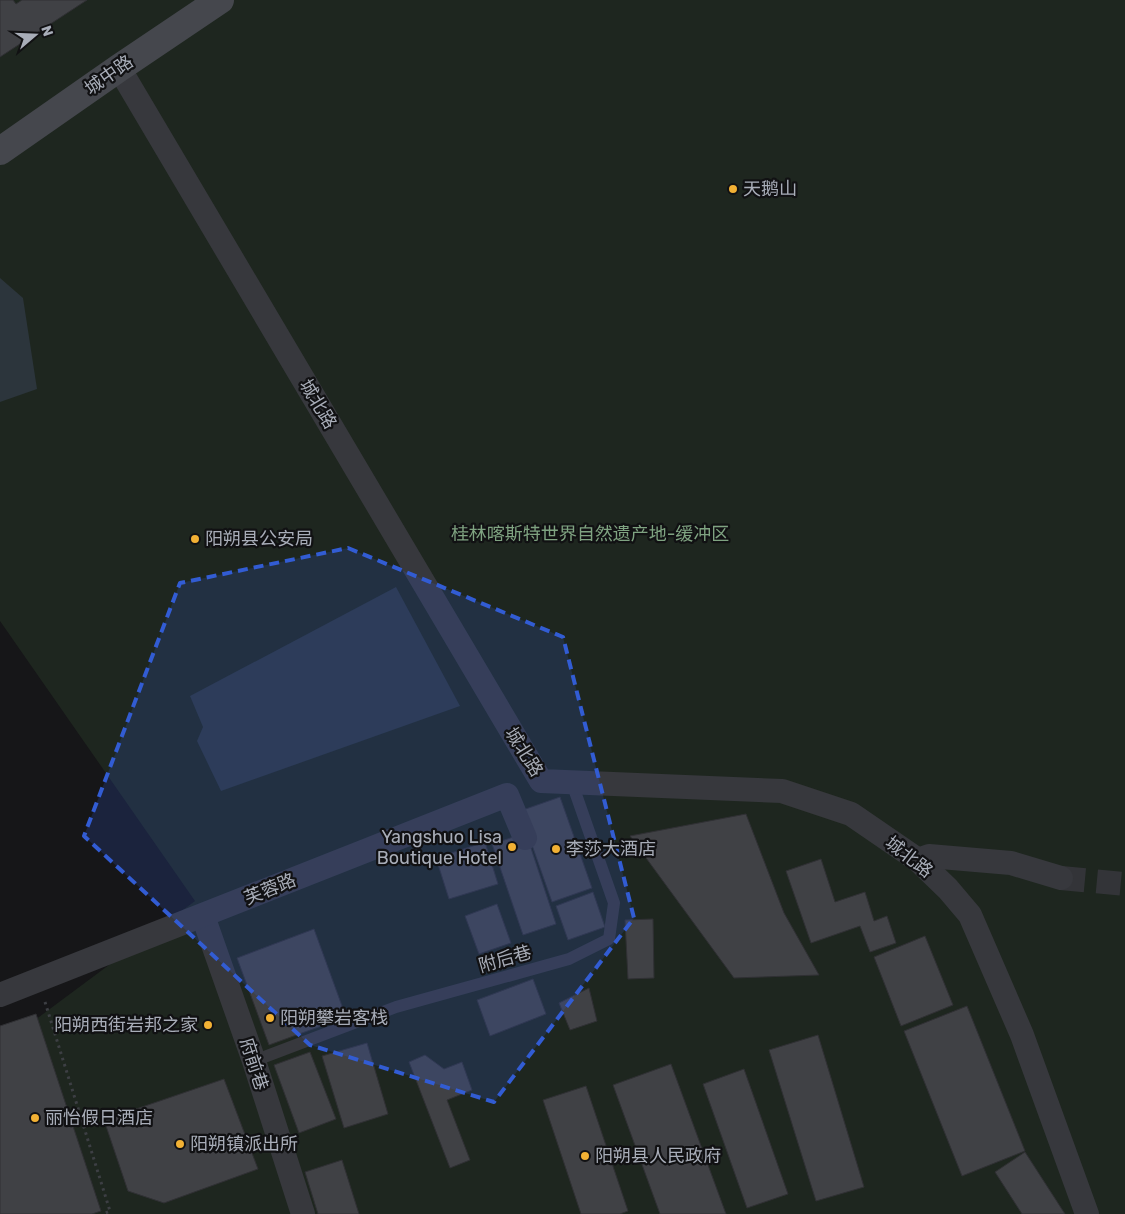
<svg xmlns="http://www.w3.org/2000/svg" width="1125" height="1214" viewBox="0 0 1125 1214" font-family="Rubik,'Noto Sans SC',sans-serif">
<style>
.green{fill:#1e261f}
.water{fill:#2c353c}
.building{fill:#404145;stroke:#303034}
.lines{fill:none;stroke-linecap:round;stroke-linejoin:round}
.street-tunnel{stroke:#333438;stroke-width:24;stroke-dasharray:24 12;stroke-linecap:butt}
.path{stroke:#3d3f44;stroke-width:3;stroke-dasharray:2.5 4;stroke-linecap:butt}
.lane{stroke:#37383d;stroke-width:12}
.street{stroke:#37383d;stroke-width:24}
.secondary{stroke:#45474d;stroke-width:28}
.marked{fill:#325cd3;fill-opacity:0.2;stroke:#325cd3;stroke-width:4;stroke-dasharray:10 6;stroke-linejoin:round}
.poi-dot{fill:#f2b134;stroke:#111113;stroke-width:2}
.labels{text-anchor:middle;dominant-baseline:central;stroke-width:4.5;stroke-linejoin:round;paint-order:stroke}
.street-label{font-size:18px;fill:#a8adb8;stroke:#111113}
.poi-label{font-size:18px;fill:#a8adb8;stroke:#111113;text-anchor:start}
.park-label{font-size:18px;fill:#7fa381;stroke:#111113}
</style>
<rect width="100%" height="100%" fill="#161618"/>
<path class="green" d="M0 0H1125V1214H0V1046L195 901 0 621Z"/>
<g class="water">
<path d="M0 278 23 298 37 389 0 402Z"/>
<path d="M396 587 460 706 221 791 197 741 203 727 190 696Z"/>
</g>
<g class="building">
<path d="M0 0H13L16 4 22 0H87L0 57Z"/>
<path d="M560 797 592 888 552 902 520 811Z"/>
<path d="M746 814 784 913 819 975 734 978 630 836Z"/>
<path d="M526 833 556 924 523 935 492 844Z"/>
<path d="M485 842 498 884 449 899 436 858Z"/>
<path d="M821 859 835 902 865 892 874 921 887 916 896 943 870 952 860 926 811 943 786 871Z"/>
<path d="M593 892 605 927 568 940 556 906Z"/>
<path d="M497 904 511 943 479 954 465 916Z"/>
<path d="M653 919 654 978 628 979 625 920Z"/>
<path d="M314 929 346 1017 269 1045 237 958Z"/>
<path d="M925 936 953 1005 901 1026 874 957Z"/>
<path d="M533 979 546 1014 490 1036 477 1000Z"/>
<path d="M589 988 597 1021 570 1030 559 1003Z"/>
<path d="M967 1006 1025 1151 962 1176 904 1031Z"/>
<path d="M36 1014 101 1211 92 1214H0V1026Z"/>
<path d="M818 1035 864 1187 816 1201 769 1050Z"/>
<path d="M367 1043 388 1114 344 1128 322 1056Z"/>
<path d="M310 1052 336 1119 299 1133 274 1065Z"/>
<path d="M425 1055 444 1069 462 1062 472 1090 447 1100 470 1160 450 1168 409 1062Z"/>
<path d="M671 1064 726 1214H660L613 1085Z"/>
<path d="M744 1069 788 1194 747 1208 703 1084Z"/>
<path d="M224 1079 258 1169 164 1203 128 1191 104 1120Z"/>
<path d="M586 1086 628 1211 620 1214H581L543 1100Z"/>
<path d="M1025 1152 1065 1214H1022L995 1172Z"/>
<path d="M342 1160 359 1214H318L305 1172Z"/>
</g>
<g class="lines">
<path class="street-tunnel" d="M1061 878 1125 884"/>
<path class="path" d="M45 1002 110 1211 103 1214"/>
<path class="lane" d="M254 1061 396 1007 569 959 609 939 614 903 572 783"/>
<g class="street">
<path d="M119 68 541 781 782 791 851 814 918 860 948 889 970 915 1022 1035 1087 1214"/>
<path d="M918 860 929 856 1011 863 1061 878"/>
<path d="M203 916 254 1061 303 1214"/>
<path d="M0 995 507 795 525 838"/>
</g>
<path class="secondary" d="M0 151 119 68 220 0"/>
</g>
<path class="marked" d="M348 548 563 637 634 918 494 1102 310 1045 84 836 180 583Z"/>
<g class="poi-dot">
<circle cx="733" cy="189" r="5"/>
<circle cx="195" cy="539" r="5"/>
<circle cx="512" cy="847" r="5"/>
<circle cx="556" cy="849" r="5"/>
<circle cx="270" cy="1018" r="5"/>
<circle cx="208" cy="1025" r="5"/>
<circle cx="35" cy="1118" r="5"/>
<circle cx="180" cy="1144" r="5"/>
<circle cx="585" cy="1156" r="5"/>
</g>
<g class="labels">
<g class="street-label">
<text transform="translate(109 75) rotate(-35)">城中路</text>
<text transform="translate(318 404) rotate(59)">城北路</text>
<text transform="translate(524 752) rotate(58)">城北路</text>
<text transform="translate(909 857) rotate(38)">城北路</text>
<text transform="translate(270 889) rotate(-22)">芙蓉路</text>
<text transform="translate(505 959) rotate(-16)">附后巷</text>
<text transform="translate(254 1064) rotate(72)">府前巷</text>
</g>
<g class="poi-label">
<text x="743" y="189">天鹅山</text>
<text x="205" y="539">阳朔县公安局</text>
<text x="502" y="837" text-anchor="end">Yangshuo Lisa<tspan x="502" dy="21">Boutique Hotel</tspan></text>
<text x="566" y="849">李莎大酒店</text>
<text x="280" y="1018">阳朔攀岩客栈</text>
<text x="198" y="1025" text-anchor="end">阳朔西街岩邦之家</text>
<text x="45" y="1118">丽怡假日酒店</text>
<text x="190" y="1144">阳朔镇派出所</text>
<text x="595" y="1156">阳朔县人民政府</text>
</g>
<g class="park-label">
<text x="590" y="534">桂林喀斯特世界自然遗产地-缓冲区</text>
</g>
</g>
<g transform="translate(35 35) rotate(71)" stroke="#111113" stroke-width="4" paint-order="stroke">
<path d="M0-4L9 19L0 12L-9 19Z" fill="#a8adb8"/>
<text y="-8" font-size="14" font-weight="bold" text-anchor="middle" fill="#a8adb8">N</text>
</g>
</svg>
